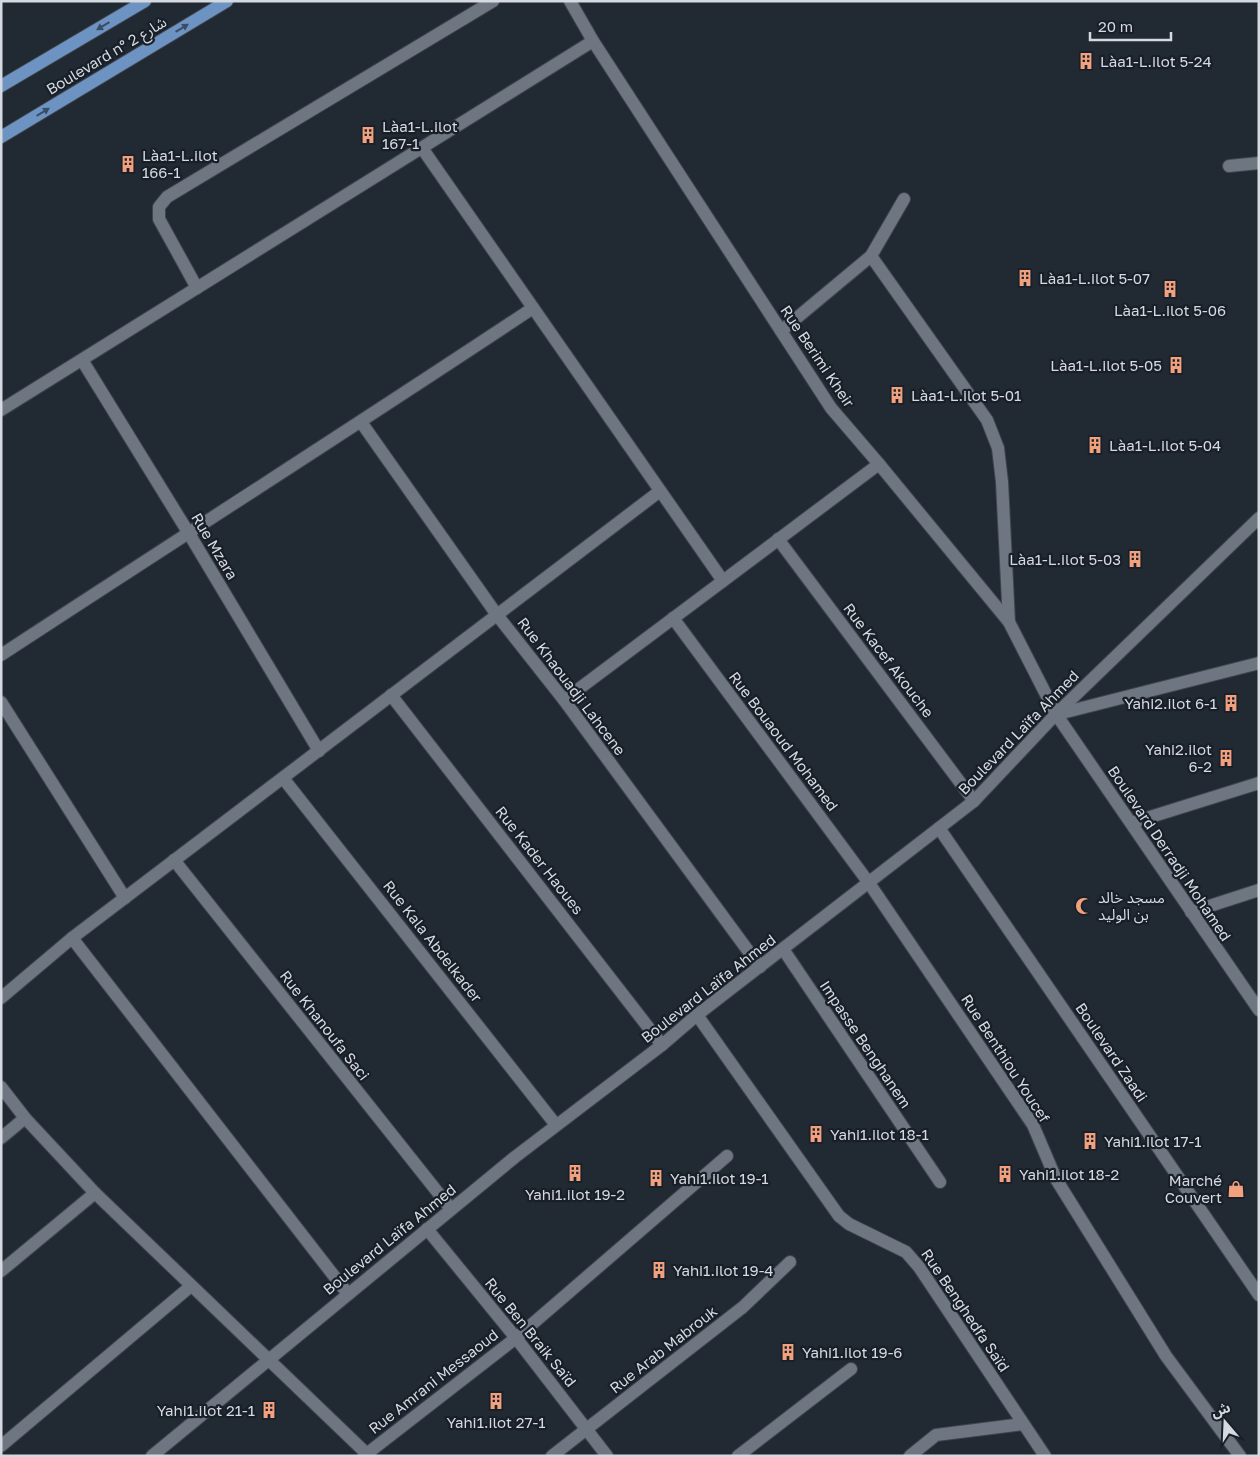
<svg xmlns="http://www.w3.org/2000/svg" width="1260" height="1457" viewBox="0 0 1260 1457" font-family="'Golos Text','Noto Sans Arabic',sans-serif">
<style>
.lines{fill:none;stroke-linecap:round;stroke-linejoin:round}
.minor-casing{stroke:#40454d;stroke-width:14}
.major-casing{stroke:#40454d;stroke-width:14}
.minor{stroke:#6e7682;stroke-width:12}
.major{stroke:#6d93c3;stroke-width:12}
.oneway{fill:#3a4d66}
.labels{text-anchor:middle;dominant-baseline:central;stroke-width:4.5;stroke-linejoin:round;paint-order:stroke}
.street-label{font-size:15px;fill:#d5dae0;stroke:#181f28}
.poi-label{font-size:15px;fill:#d5dae0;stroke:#181f28;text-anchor:start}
</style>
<rect width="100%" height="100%" fill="#212932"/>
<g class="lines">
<g class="minor-casing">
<g id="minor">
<path d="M570 1 593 41 831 408 879 464 1009 622 1056 714 1259 1010"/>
<path d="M422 148 723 581"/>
<path d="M1229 166 1259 163"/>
<path d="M871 256 987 420 998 448 1002 482 1009 622"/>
<path d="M197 288 159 219V207L167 197 493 1"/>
<path d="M781 331 871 256 904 199"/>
<path d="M82 360 188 532 319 751"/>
<path d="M1 410 593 41"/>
<path d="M361 422 497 615 564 700 760 967"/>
<path d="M778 539 974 801"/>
<path d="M673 618 869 883 1033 1125 1056 1179 1166 1356 1240 1456"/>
<path d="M1 655C178 539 357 425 533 308"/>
<path d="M391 695 662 1045"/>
<path d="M564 700 879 464"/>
<path d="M1 702 125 898"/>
<path d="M1058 714 1259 663"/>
<path d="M283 778 556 1125"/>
<path d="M1131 823 1259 783"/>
<path d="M939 828 1259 1295"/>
<path d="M174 860 451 1209"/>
<path d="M1191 912 1259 890"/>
<path d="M72 938 348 1294"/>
<path d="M783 949 940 1182"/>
<path d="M1 998 72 938 660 491"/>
<path d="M697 1015 839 1216 849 1224 906 1252 919 1267 1045 1456"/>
<path d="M1 1087 25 1118 95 1193 367 1454"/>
<path d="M1 1138 25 1118"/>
<path d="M427 1229 516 1338 607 1456"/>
<path d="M1 1271 95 1193"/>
<path d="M1 1446 191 1286"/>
<path d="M152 1456 515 1157 662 1045 697 1015 974 801 1056 714 1259 518"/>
<path d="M364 1456 516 1338 727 1156"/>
<path d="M552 1456 743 1307 790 1262"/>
<path d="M738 1456 851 1369"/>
<path d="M910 1456 936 1435 1023 1424"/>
</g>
</g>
<g class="major-casing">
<g id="major">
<path d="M1 86 145 1"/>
<path d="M1 137 227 1"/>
</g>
</g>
<use href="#minor" class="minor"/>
<use href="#major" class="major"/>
</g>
<defs><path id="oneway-solid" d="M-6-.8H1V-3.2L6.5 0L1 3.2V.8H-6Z" transform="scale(1.25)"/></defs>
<g class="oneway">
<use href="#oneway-solid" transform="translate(103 26) rotate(149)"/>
<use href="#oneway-solid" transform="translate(182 28) rotate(-31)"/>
<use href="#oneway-solid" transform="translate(43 112) rotate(-31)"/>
</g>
<defs>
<g id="building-bare" transform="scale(1.35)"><path d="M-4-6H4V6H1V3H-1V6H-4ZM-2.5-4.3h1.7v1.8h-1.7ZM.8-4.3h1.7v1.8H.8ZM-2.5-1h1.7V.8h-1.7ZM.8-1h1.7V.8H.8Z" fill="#f1a17d" stroke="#181f28" stroke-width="2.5" paint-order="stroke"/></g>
<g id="mosque-bare" transform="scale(1.35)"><path d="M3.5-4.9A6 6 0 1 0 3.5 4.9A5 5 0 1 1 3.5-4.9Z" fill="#f1a17d" stroke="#181f28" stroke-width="2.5" paint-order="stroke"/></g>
<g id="shop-bare" transform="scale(1.35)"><path d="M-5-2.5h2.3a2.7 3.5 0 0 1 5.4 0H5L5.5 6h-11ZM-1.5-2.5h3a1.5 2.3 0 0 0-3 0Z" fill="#f1a17d" stroke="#181f28" stroke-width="2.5" paint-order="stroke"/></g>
</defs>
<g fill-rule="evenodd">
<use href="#building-bare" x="1086" y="61"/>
<use href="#building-bare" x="368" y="135"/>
<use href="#building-bare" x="128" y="164"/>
<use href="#building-bare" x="1025" y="278"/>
<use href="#building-bare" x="1170" y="289"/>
<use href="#building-bare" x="1176" y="365"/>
<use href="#building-bare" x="897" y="395"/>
<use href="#building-bare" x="1095" y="445"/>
<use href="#building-bare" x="1135" y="559"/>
<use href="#building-bare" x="1231" y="703"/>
<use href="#building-bare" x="1226" y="758"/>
<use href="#mosque-bare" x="1084" y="906"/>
<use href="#building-bare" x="816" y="1134"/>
<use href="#building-bare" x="1090" y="1141"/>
<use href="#building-bare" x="575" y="1173"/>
<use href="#building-bare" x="1005" y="1174"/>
<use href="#building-bare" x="656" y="1178"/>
<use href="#shop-bare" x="1236" y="1189"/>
<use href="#building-bare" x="659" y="1270"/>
<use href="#building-bare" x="788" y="1352"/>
<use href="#building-bare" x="496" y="1401"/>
<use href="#building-bare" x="269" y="1410"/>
</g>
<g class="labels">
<g class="street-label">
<text transform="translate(106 55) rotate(-31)">Boulevard n° شارع 2</text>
<text transform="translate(818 356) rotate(56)">Rue Berimi Kheir</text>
<text transform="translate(215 546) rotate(59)">Rue Mzara</text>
<text transform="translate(889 660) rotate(53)">Rue Kacef Akouche</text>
<text transform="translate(572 686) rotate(53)">Rue Khaouadji Lahcene</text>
<text transform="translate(1018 732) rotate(-46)">Boulevard Laïfa Ahmed</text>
<text transform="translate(784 741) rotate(53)">Rue Bouaoud Mohamed</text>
<text transform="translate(1170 853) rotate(56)">Boulevard Derradji Mohamed</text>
<text transform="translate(540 860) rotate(52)">Rue Kader Haoues</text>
<text transform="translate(433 941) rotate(52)">Rue Kala Abdelkader</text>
<text transform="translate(708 988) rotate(-38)">Boulevard Laïfa Ahmed</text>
<text transform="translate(325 1025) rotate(52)">Rue Khanoufa Saci</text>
<text transform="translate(866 1044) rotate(56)">Impasse Benghanem</text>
<text transform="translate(1112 1052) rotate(56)">Boulevard Zaadi</text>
<text transform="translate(1006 1058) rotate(57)">Rue Benthiou Youcef</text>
<text transform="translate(389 1239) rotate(-39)">Boulevard Laïfa Ahmed</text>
<text transform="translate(966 1310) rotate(56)">Rue Benghedfa Saïd</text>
<text transform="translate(531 1332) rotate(51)">Rue Ben Braik Saïd</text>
<text transform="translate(663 1349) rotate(-38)">Rue Arab Mabrouk</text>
<text transform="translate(433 1381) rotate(-38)">Rue Amrani Messaoud</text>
</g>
<g class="poi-label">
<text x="1100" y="61">Làa1-L.ilot 5-24</text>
<text x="382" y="126">Làa1-L.ilot<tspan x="382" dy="17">167-1</tspan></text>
<text x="142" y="155">Làa1-L.ilot<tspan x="142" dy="17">166-1</tspan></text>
<text x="1039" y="278">Làa1-L.ilot 5-07</text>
<text x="1170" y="310" text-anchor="middle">Làa1-L.ilot 5-06</text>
<text x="1162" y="365" text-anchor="end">Làa1-L.ilot 5-05</text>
<text x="911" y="395">Làa1-L.ilot 5-01</text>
<text x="1109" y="445">Làa1-L.ilot 5-04</text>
<text x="1121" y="559" text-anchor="end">Làa1-L.ilot 5-03</text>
<text x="1217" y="703" text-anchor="end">Yahi2.ilot 6-1</text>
<text x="1212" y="749" text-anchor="end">Yahi2.ilot<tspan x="1212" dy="17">6-2</tspan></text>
<text x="1098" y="897">مسجد خالد<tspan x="1098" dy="17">بن الوليد</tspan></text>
<text x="830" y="1134">Yahi1.ilot 18-1</text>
<text x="1104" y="1141">Yahi1.ilot 17-1</text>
<text x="1019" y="1174">Yahi1.ilot 18-2</text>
<text x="670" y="1178">Yahi1.ilot 19-1</text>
<text x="1222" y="1180" text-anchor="end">Marché<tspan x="1222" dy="17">Couvert</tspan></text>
<text x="575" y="1194" text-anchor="middle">Yahi1.ilot 19-2</text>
<text x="673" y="1270">Yahi1.ilot 19-4</text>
<text x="802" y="1352">Yahi1.ilot 19-6</text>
<text x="255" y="1410" text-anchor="end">Yahi1.ilot 21-1</text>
<text x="496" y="1422" text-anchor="middle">Yahi1.ilot 27-1</text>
</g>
</g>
<rect width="1260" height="1457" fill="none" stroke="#d5dae0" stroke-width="5"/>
<g transform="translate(1225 1422) rotate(341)" stroke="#181f28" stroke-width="4" paint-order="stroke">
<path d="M0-4L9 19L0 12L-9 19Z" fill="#d5dae0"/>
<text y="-8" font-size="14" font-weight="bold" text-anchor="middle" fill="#d5dae0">ش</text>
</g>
<path d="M1090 32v8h81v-8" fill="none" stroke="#d5dae0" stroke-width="2.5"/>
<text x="1098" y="32" font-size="15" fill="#d5dae0" stroke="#181f28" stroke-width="4" paint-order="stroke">20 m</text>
</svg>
